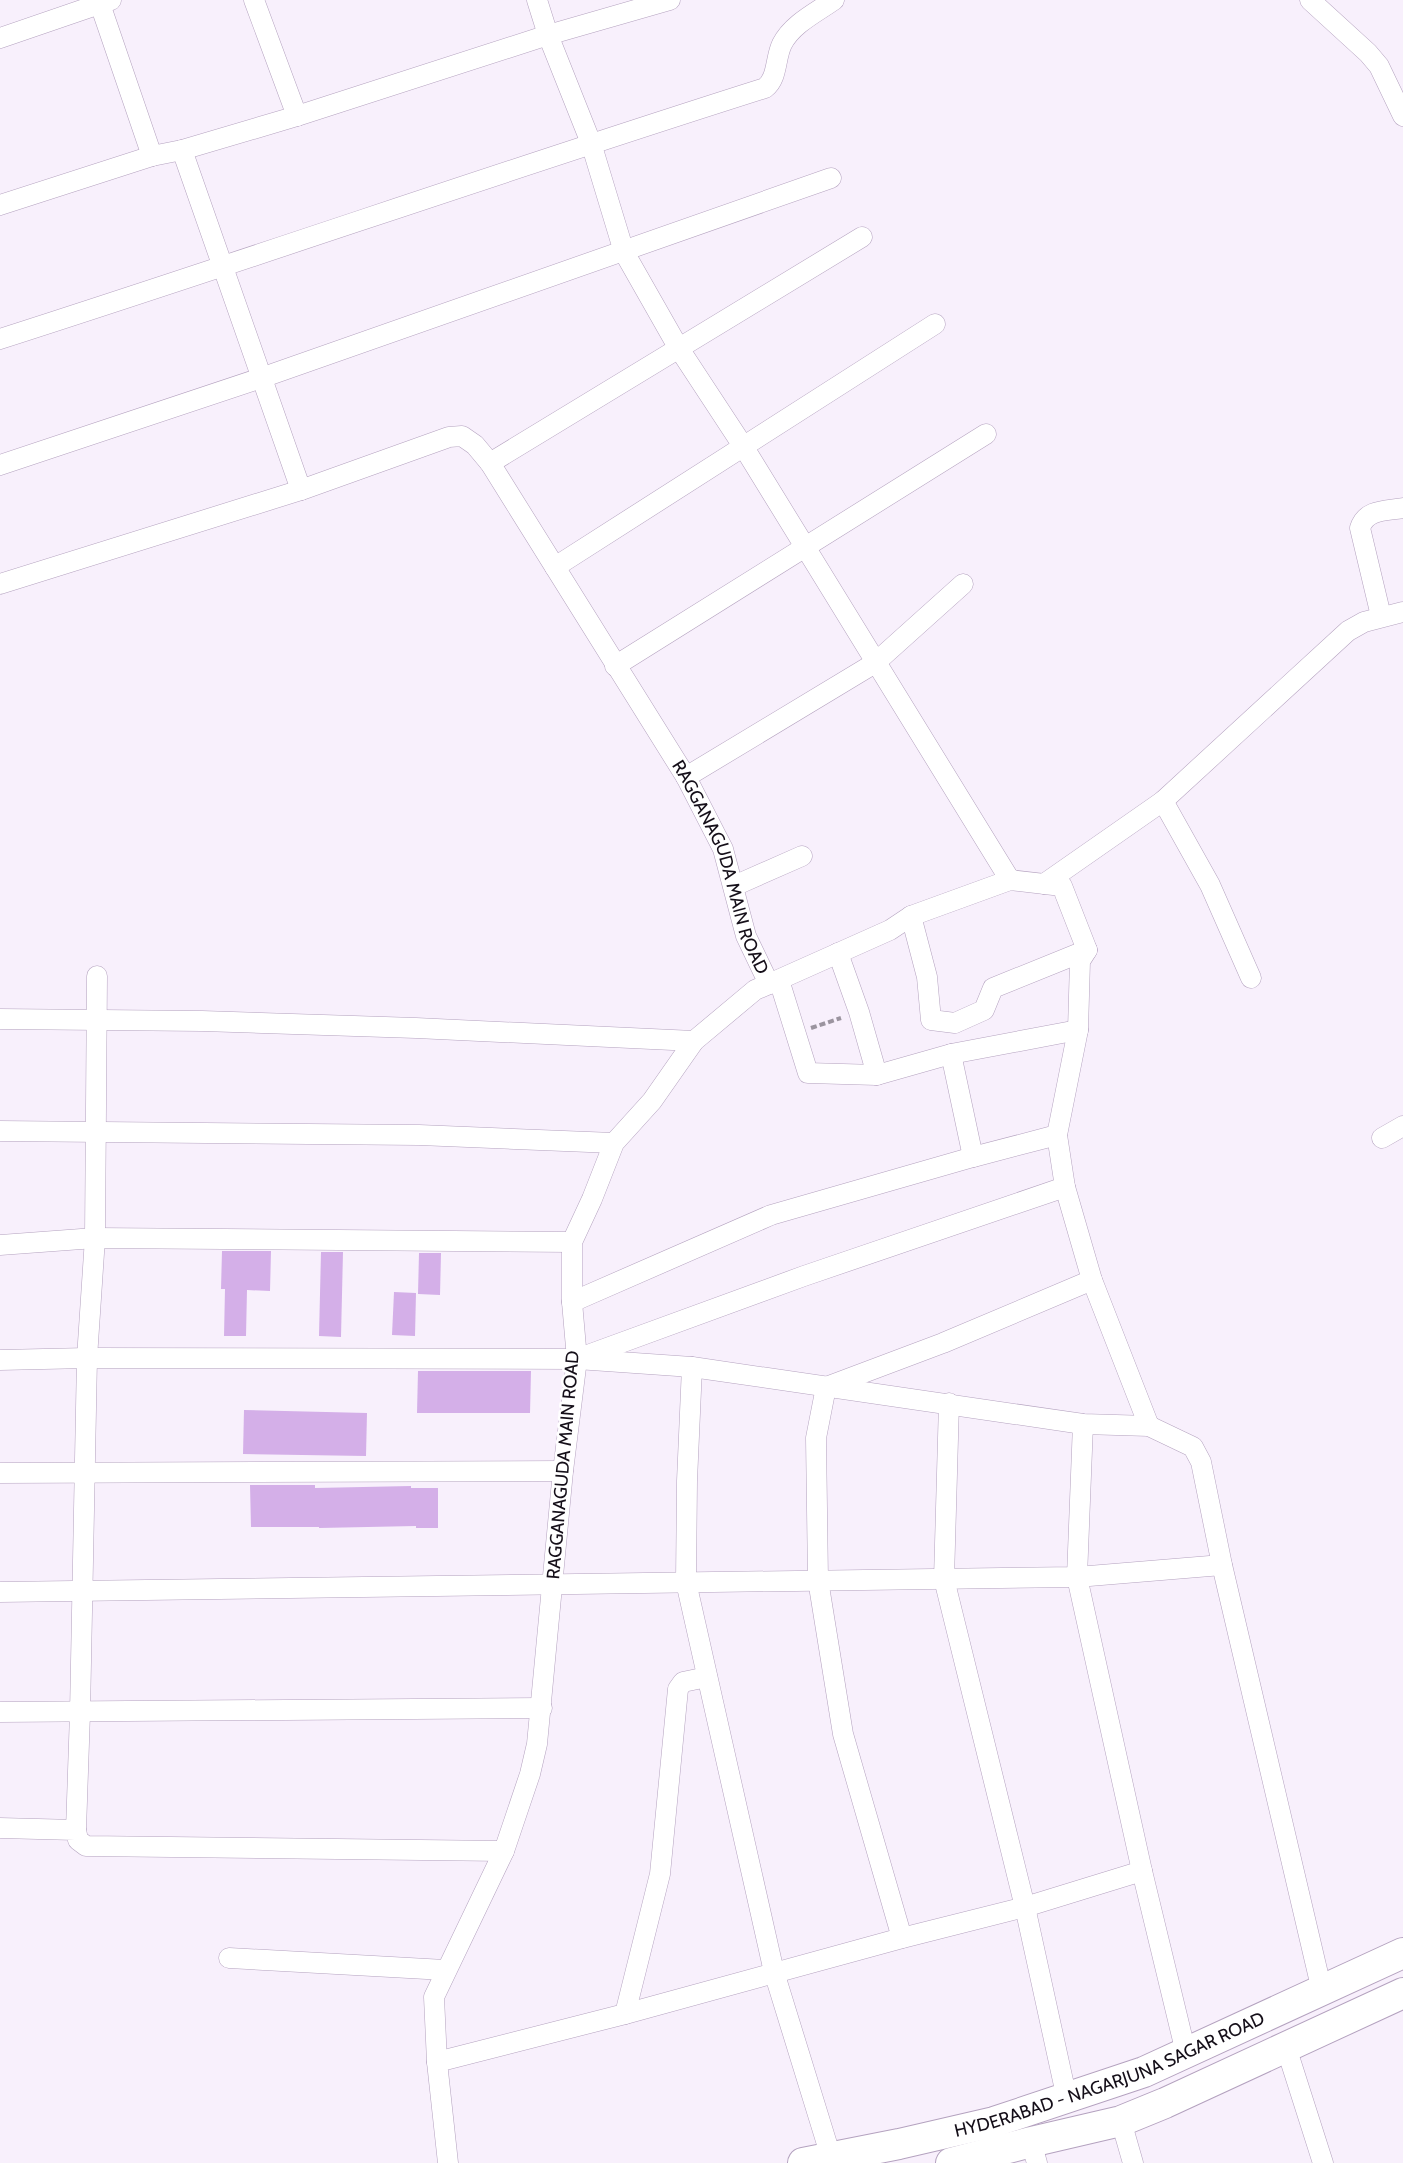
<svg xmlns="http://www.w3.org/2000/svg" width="1403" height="2163" viewBox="0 0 1403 2163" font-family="Cabin,sans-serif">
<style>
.building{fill:#d4afe8}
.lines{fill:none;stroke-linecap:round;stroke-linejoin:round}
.street-casing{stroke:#b4a2bf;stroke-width:21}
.primary-casing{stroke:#b4a2bf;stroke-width:32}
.path{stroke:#9b949f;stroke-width:4;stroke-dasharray:6 3;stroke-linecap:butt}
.street{stroke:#fff;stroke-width:20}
.primary{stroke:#fff;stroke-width:30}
.labels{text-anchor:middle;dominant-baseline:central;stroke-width:5;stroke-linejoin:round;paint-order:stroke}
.street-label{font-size:18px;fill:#150f19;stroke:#fff}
</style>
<rect width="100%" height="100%" fill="#f8f0fc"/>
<g class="building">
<path d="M222 1251H271L270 1291 247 1290 246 1336H224L225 1289H221Z"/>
<path d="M321 1252H343L341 1337 319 1336Z"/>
<path d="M419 1253H441L440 1295 418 1294Z"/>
<path d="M394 1292 416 1293 415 1336 392 1335Z"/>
<path d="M418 1371H531L530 1413H417Z"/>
<path d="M244 1410 367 1413 366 1456 243 1454Z"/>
<path d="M250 1485H315V1488L411 1486V1488H438V1528H416V1526L319 1528V1527H251Z"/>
</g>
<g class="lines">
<g class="street-casing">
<g id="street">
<path d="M254 0 297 116"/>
<path d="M537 0 548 35 591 143 624 252 678 347 743 446 1010 880"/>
<path d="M1310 0 1368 53 1379 66 1403 116"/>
<path d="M100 4 152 156"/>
<path d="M0 38 111 0"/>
<path d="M182 150 301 490"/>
<path d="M0 205 152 156 182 150 297 116 548 35 670 0"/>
<path d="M0 339C256 257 509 169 765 88 778 78 775 58 782 44 792 24 817 12 834 0"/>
<path d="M490 463 862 237"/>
<path d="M0 465 261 378 831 178"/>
<path d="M555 567 935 324"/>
<path id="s1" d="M0 584 301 490 449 437 462 436 475 445 490 463 686 777 723 849 746 936 769 984 755 990 694 1041 652 1101 614 1143 592 1199 572 1242V1302L577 1359 563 1471 537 1744 530 1774 504 1851 434 1997 437 2062 448 2163"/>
<path d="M1381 616 1360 528C1366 509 1386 511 1403 508"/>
<path d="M615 666 986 434"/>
<path d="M686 777 875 663 963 584"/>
<path d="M1163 801 1210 885 1251 978"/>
<path d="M1044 884 1163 801 1348 631 1364 622 1403 612"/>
<path d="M734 886 802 856"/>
<path d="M911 916 927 977 931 1020 955 1023 984 1010 993 988 1087 950"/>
<path d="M838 953 859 1012 877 1075"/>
<path d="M779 980 808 1073 877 1075 951 1054 973 1157"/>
<path d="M769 984 890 930 911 916 1010 880 1062 886 1087 950 1080 961 1078 1030 1057 1135 1065 1187 1092 1280 1149 1426"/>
<path d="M0 1019 202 1021 416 1028 694 1041"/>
<path d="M951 1054 1078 1030"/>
<path d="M0 1131 419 1135 614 1143"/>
<path d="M1382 1138 1403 1126"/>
<path d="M0 1245 95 1238 572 1242"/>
<path d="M572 1302 771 1215 973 1157 1057 1135"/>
<path d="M585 1356 804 1276 1065 1187"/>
<path d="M0 1360 87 1358 577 1359 692 1367 1083 1424 1149 1426 1193 1447 1201 1462 1222 1565 1322 1991"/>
<path d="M692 1367 687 1481 686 1582 774 1972 831 2157"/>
<path d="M949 1403 944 1579 1025 1907 1067 2099"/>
<path d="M1083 1424 1077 1577 1142 1871 1186 2053"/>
<path d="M0 1473 563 1471"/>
<path d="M0 1592 1077 1577 1222 1565"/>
<path d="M0 1712 542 1708"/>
<path d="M0 1828 76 1830 78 1840 86 1846 504 1851"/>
<path d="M76 1830 80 1713 87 1358 95 1238 97 976"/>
<path d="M902 1938 843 1734 818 1580 816 1438 826 1387 943 1343 1092 1280"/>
<path d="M229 1958 445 1970"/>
<path d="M625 2014 660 1874 678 1689 683 1682 707 1677"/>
<path d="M1286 2047 1323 2163"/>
<path d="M437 2062 625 2014 902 1938 1025 1907 1142 1871"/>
<path d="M1121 2121 1133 2163"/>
<path d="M1031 2142 1037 2163"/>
</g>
</g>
<g class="primary-casing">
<g id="primary">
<path id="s2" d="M803 2163 899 2144 994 2122 1144 2072 1403 1953"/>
<path d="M951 2163 1031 2142 1121 2121 1165 2103 1403 1993"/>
</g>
</g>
<path class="path" d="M811 1028 841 1018"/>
<use href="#street" class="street"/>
<use href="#primary" class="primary"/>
</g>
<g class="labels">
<g class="street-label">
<text stroke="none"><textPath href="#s1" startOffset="992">RAGGANAGUDA MAIN ROAD</textPath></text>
<text transform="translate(563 1465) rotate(-85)">RAGGANAGUDA MAIN ROAD</text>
<text stroke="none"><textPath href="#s2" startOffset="320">HYDERABAD - NAGARJUNA SAGAR ROAD</textPath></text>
</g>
</g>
</svg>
